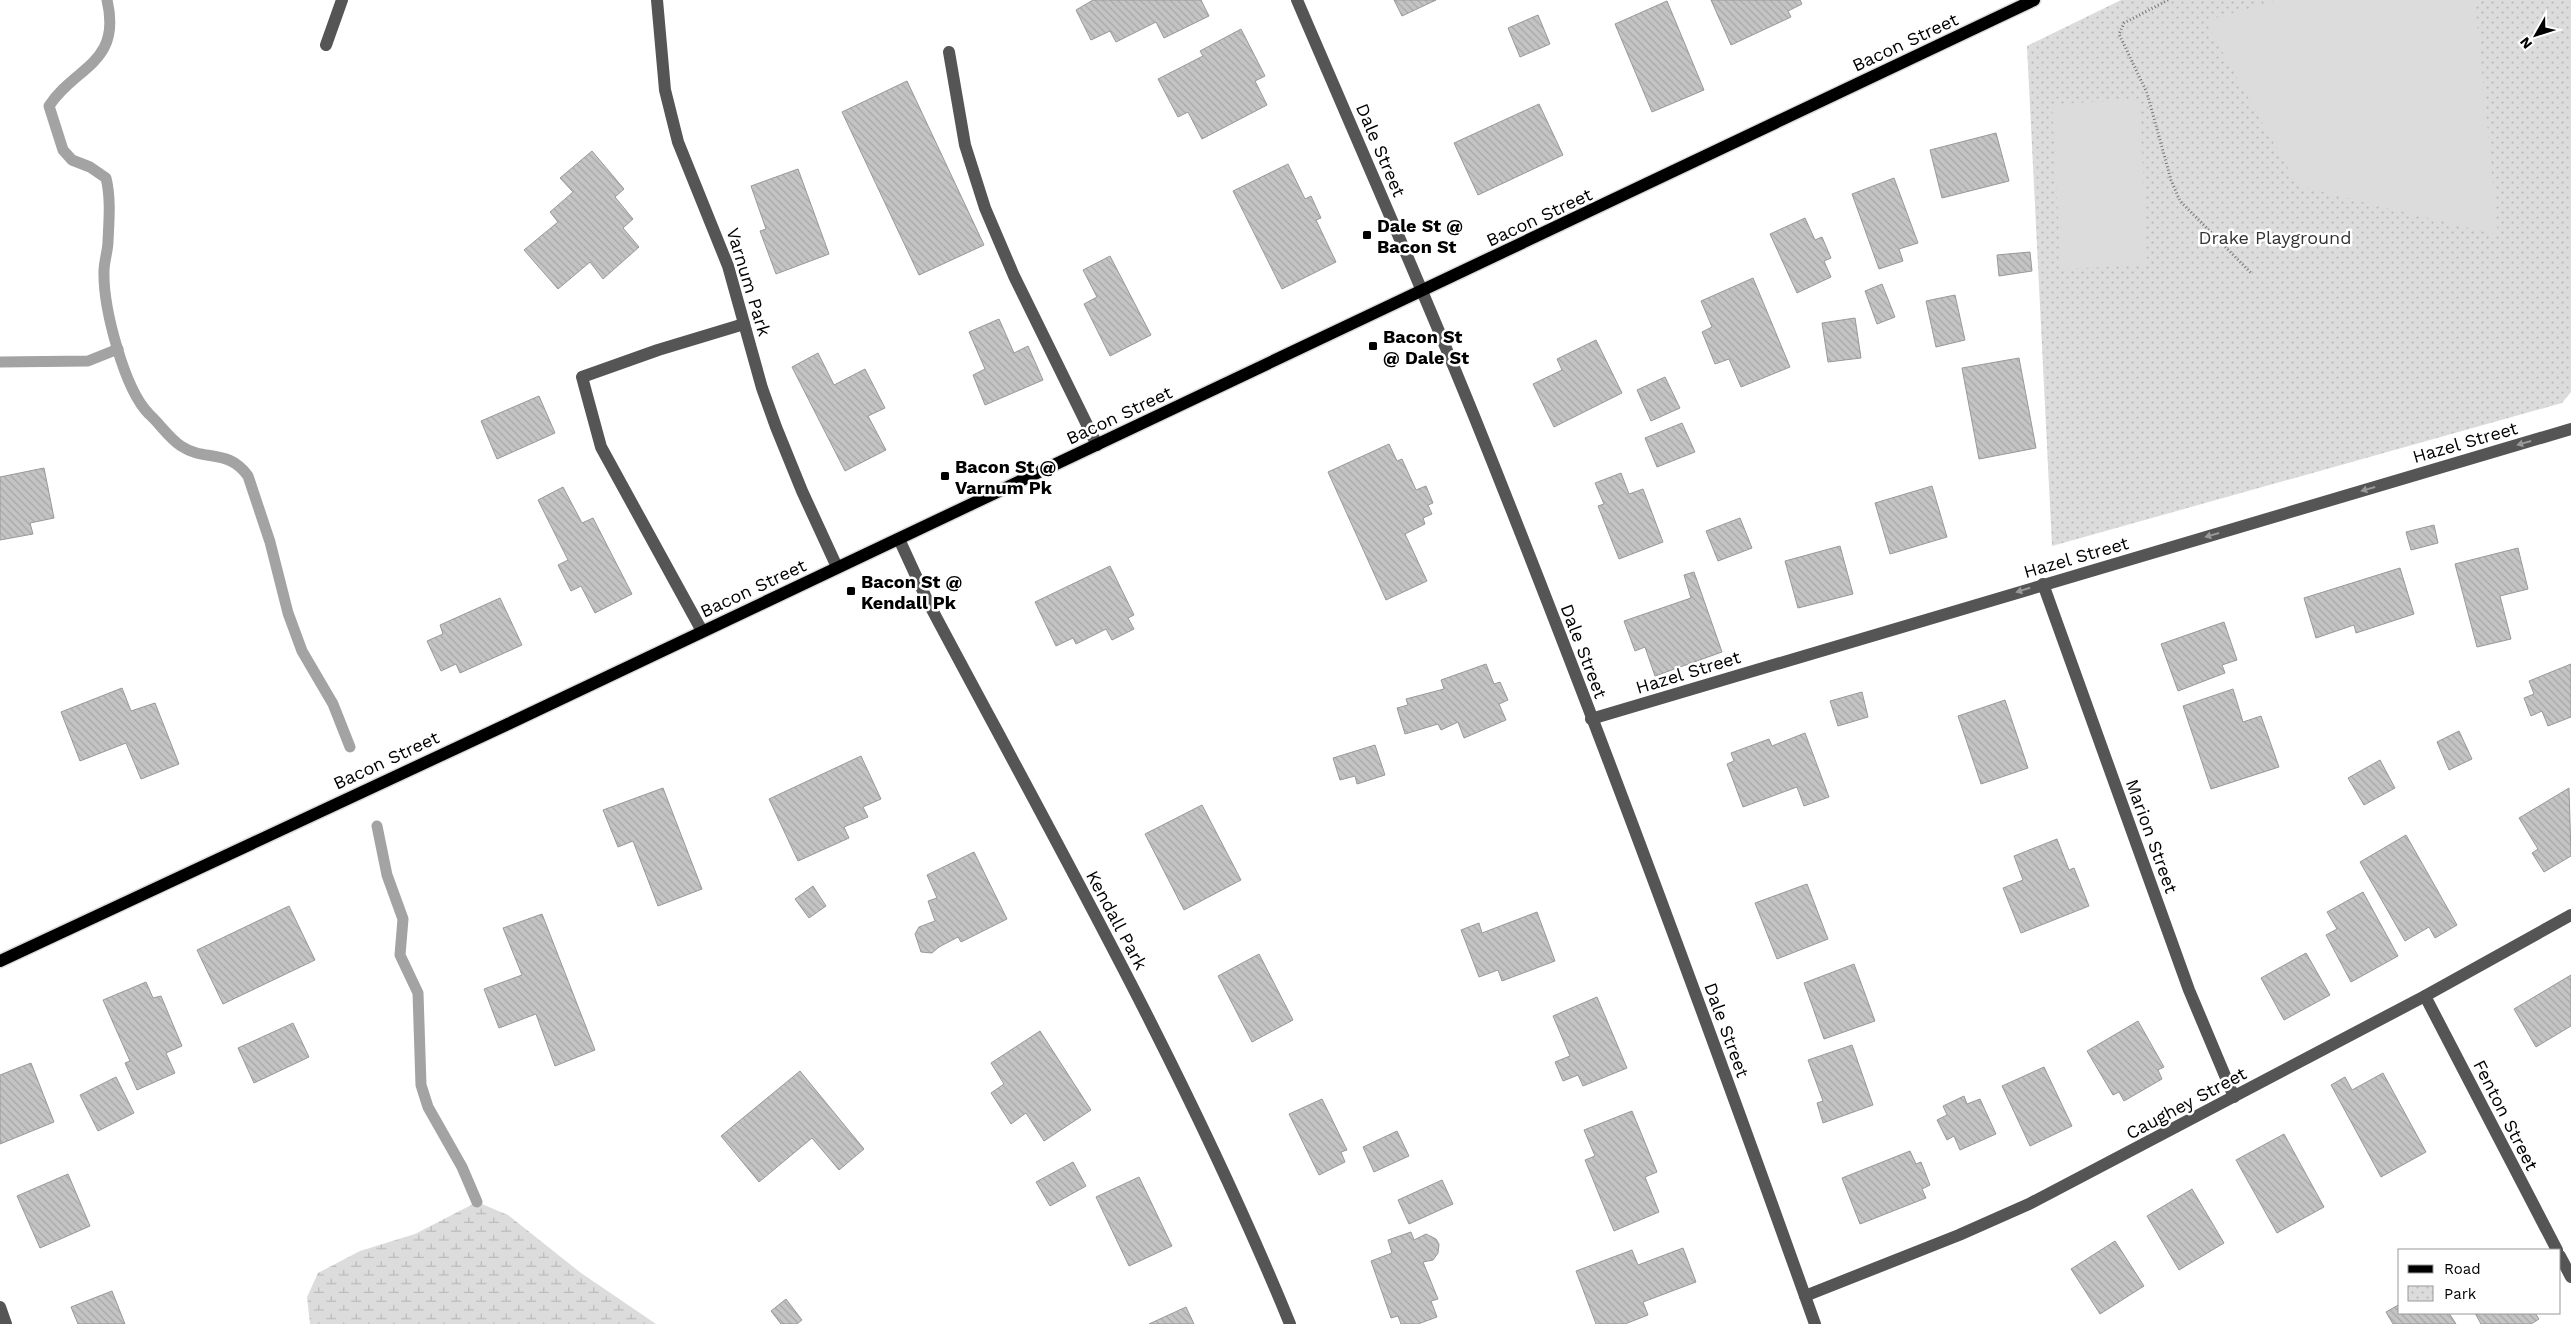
<svg xmlns="http://www.w3.org/2000/svg" width="2571" height="1324" viewBox="0 0 2571 1324" font-family="'Work Sans',sans-serif">
<style>
.wetland{fill:url(#wetland-marsh)}
.park{fill:url(#park-dots)}
.pitch{fill:#dcdcdc}
.lines{fill:none;stroke-linecap:round;stroke-linejoin:round}
.stream{stroke:#a3a3a3;stroke-width:11}
.building{fill:url(#building-back-hatch);stroke:#999}
.major-casing{stroke:#dbdbdb;stroke-width:15}
.path{stroke:#777;stroke-width:3;stroke-dasharray:1 2.5;stroke-linecap:butt}
.minor{stroke:#555;stroke-width:12}
.major{stroke:#000;stroke-width:12}
.oneway{fill:#999}
.poi-dot{fill:#000;stroke:#fff;stroke-width:2}
.labels{text-anchor:middle;dominant-baseline:central;stroke-width:5;stroke-linejoin:round;paint-order:stroke}
.street-label{font-size:18px;fill:#000;stroke:#fff}
.poi-label{font-size:18px;font-weight:bold;fill:#000;stroke:#fff;text-anchor:start}
.park-label{font-size:18px;fill:#333;stroke:#fff}
</style>
<defs>
<pattern id="wetland-marsh" width="20" height="14" patternUnits="userSpaceOnUse" patternTransform="scale(1.25)"><rect width="20" height="14" fill="#dcdcdc"/><path d="M1 5h8M5 5V1M11 12h8M15 12V8" fill="none" stroke="#bbb"/></pattern>
<pattern id="park-dots" width="8" height="8" patternUnits="userSpaceOnUse" patternTransform="scale(1.25)"><rect width="8" height="8" fill="#dcdcdc"/><path d="M2 2h.1M6 6h.1" fill="none" stroke="#bbb" stroke-width="1.8" stroke-linecap="round"/></pattern>
<pattern id="building-back-hatch" width="6" height="6" patternUnits="userSpaceOnUse" patternTransform="scale(1.25)"><rect width="6" height="6" fill="#c4c4c4"/><path d="M-1 5l2 2M0 0l6 6M5-1l2 2" fill="none" stroke="#a7a7a7"/></pattern>
</defs>
<rect width="100%" height="100%" fill="#fff"/>
<path class="wetland" d="M477 1202 508 1215 581 1273 656 1324H310L307 1297 318 1273 360 1251 415 1234Z"/>
<path class="park" d="M2121 0H2571V392L2562 403 2052 546 2027 46Z"/>
<g class="pitch">
<path d="M2279 0H2475L2498 235 2298 186 2205 21Z"/>
<path d="M2140 100 2147 265 2061 269 2052 104Z"/>
</g>
<g class="lines">
<g class="stream">
<path d="M107 0C122 64 75 66 49 106L63 150 72 160 90 167 106 178C111 198 109 220 108 241 108 251 104 261 104 271 103 307 124 389 149 414 160 424 169 438 181 446 205 462 228 448 248 476L270 542 288 613 302 651 333 704 350 747"/>
<path d="M0 362 88 361 118 349"/>
<path d="M377 826 387 875 403 919 400 955 418 993 421 1085 428 1107 462 1167 477 1202"/>
</g>
</g>
<g class="building">
<path d="M1093 0H1201L1209 16 1164 38 1156 22 1116 42 1110 31 1091 40 1076 10Z"/>
<path d="M1394 0H1436L1402 16Z"/>
<path d="M1711 0H1800L1802 4 1788 11 1791 17 1731 45Z"/>
<path d="M1667 1 1704 90 1652 112 1615 24Z"/>
<path d="M1538 15 1550 44 1520 57 1508 28Z"/>
<path d="M1241 29 1265 76 1255 81 1267 105 1202 139 1188 112 1178 117 1158 79 1203 56 1200 51Z"/>
<path d="M907 81 984 245 919 275 842 112Z"/>
<path d="M1539 104 1563 155 1478 195 1454 143Z"/>
<path d="M1996 133 2009 181 1942 198 1930 150Z"/>
<path d="M592 151 624 189 615 197 633 219 623 228 639 247 603 279 590 262 558 289 524 250 558 222 550 212 573 192 560 178Z"/>
<path d="M1288 164 1305 199 1311 196 1321 218 1316 220 1336 262 1282 289 1233 191Z"/>
<path d="M798 169 829 254 776 274 760 231 766 229 751 186Z"/>
<path d="M1894 178 1918 243 1899 249 1903 261 1879 269 1852 194Z"/>
<path d="M1805 218 1815 240 1822 237 1831 258 1824 261 1831 277 1797 293 1770 234Z"/>
<path d="M2030 252 2032 271 1999 276 1997 255Z"/>
<path d="M1110 256 1151 335 1110 356 1084 304 1097 297 1083 270Z"/>
<path d="M1753 278 1790 367 1741 387 1729 359 1715 364 1702 332 1712 327 1701 301Z"/>
<path d="M1882 284 1895 317 1877 324 1865 291Z"/>
<path d="M1955 295 1965 340 1936 347 1926 301Z"/>
<path d="M1855 318 1861 358 1828 362 1822 323Z"/>
<path d="M999 319 1014 353 1028 346 1043 380 985 405 973 375 985 369 969 332Z"/>
<path d="M1596 340 1622 393 1554 427 1533 384 1562 370 1557 359Z"/>
<path d="M818 353 834 385 865 369 885 408 868 416 886 450 845 471 792 367Z"/>
<path d="M2019 358 2036 448 1979 459 1962 368Z"/>
<path d="M1665 377 1680 408 1651 421 1637 390Z"/>
<path d="M539 396 555 433 497 459 481 421Z"/>
<path d="M1682 423 1695 452 1657 467 1645 438Z"/>
<path d="M1389 444 1397 461 1402 459 1416 490 1426 486 1433 503 1428 505 1432 514 1423 518 1425 524 1405 534 1427 581 1386 600 1328 472Z"/>
<path d="M44 468 54 518 30 523 33 534 0 540V477Z"/>
<path d="M1621 473 1629 494 1643 489 1663 542 1619 559 1598 506 1604 504 1595 483Z"/>
<path d="M1932 486 1947 537 1890 554 1875 503Z"/>
<path d="M563 487 582 523 593 518 632 594 595 613 581 586 571 591 558 565 568 560 538 500Z"/>
<path d="M1740 518 1752 548 1718 561 1706 531Z"/>
<path d="M2434 525 2438 543 2411 550 2406 532Z"/>
<path d="M1840 546 1853 594 1798 608 1785 561Z"/>
<path d="M2518 548 2528 589 2500 596 2511 639 2477 647 2455 564Z"/>
<path d="M1110 566 1134 615 1128 618 1134 629 1112 640 1106 629 1076 644 1073 638 1056 646 1035 602Z"/>
<path d="M2400 568 2414 614 2356 633 2354 625 2316 638 2304 598Z"/>
<path d="M1694 572 1722 652 1655 676 1645 647 1635 651 1624 621 1691 598 1684 575Z"/>
<path d="M500 598 522 645 460 673 456 664 441 671 427 641 443 634 440 625Z"/>
<path d="M2224 622 2237 660 2222 665 2225 673 2178 691 2161 644Z"/>
<path d="M1486 664 1494 684 1500 682 1508 700 1499 704 1506 720 1464 738 1458 722 1441 730 1438 724 1405 734 1397 708 1408 705 1406 699 1444 689 1441 680Z"/>
<path d="M2571 664V717L2548 726 2542 711 2531 716 2524 698 2534 694 2529 681Z"/>
<path d="M122 688 131 711 155 703 179 764 141 779 126 743 80 761 61 712Z"/>
<path d="M2233 689 2243 722 2261 716 2279 767 2211 789 2183 706Z"/>
<path d="M1862 692 1868 717 1838 726 1830 701Z"/>
<path d="M2005 700 2028 768 1981 784 1958 716Z"/>
<path d="M2459 731 2472 759 2449 770 2437 742Z"/>
<path d="M1805 733 1829 797 1804 806 1797 787 1743 807 1727 764 1734 761 1731 753 1769 739 1772 746Z"/>
<path d="M1375 745 1385 775 1357 784 1355 776 1340 780 1333 758Z"/>
<path d="M861 756 881 799 863 807 868 817 844 827 849 838 798 861 769 799Z"/>
<path d="M2380 760 2395 788 2364 805 2348 778Z"/>
<path d="M663 788 702 889 658 906 633 841 618 847 603 810Z"/>
<path d="M2569 788 2571 856 2544 872 2532 853 2538 849 2519 818Z"/>
<path d="M1202 805 1241 880 1184 910 1145 834Z"/>
<path d="M2406 835 2457 925 2435 938 2429 927 2405 941 2360 862Z"/>
<path d="M2057 839 2069 870 2074 868 2089 906 2021 933 2003 888 2023 880 2014 856Z"/>
<path d="M974 852 1007 919 961 942 958 937 939 947 932 953 921 952 915 934 919 927 935 921 928 901 937 898 927 875Z"/>
<path d="M1807 884 1828 939 1777 959 1755 903Z"/>
<path d="M813 886 826 906 809 918 795 899Z"/>
<path d="M2363 892 2398 956 2351 982 2326 935 2337 929 2327 912Z"/>
<path d="M289 906 315 960 223 1004 197 950Z"/>
<path d="M1537 912 1555 961 1502 981 1498 970 1479 977 1461 930 1479 923 1482 933Z"/>
<path d="M542 914 595 1050 555 1066 536 1014 499 1028 484 989 522 975 503 928Z"/>
<path d="M2306 953 2330 995 2284 1020 2261 978Z"/>
<path d="M1259 954 1293 1020 1252 1042 1218 976Z"/>
<path d="M1854 964 1875 1021 1824 1039 1804 983Z"/>
<path d="M2571 975V1026L2536 1047 2514 1009Z"/>
<path d="M146 982 153 998 161 996 182 1046 166 1053 175 1073 137 1090 125 1063 130 1061 103 1000Z"/>
<path d="M1597 997 1627 1068 1583 1086 1578 1075 1563 1081 1555 1062 1570 1056 1553 1016Z"/>
<path d="M2138 1021 2164 1067 2158 1070 2162 1079 2124 1101 2119 1092 2113 1095 2087 1051Z"/>
<path d="M293 1023 309 1057 254 1083 238 1048Z"/>
<path d="M1040 1031 1091 1110 1044 1141 1026 1113 1011 1124 991 1093 1004 1084 991 1063Z"/>
<path d="M1852 1045 1873 1105 1823 1123 1817 1103 1823 1101 1808 1060Z"/>
<path d="M31 1063 54 1122 0 1144V1075Z"/>
<path d="M2044 1067 2072 1126 2030 1146 2002 1086Z"/>
<path d="M800 1071 864 1149 839 1170 812 1138 759 1182 721 1136Z"/>
<path d="M2383 1073 2426 1152 2381 1177 2331 1085 2345 1077 2352 1090Z"/>
<path d="M116 1077 134 1113 98 1131 80 1095Z"/>
<path d="M1964 1096 1967 1104 1980 1099 1996 1134 1960 1150 1954 1136 1947 1140 1937 1120 1947 1115 1943 1106Z"/>
<path d="M1322 1099 1347 1150 1341 1152 1345 1162 1319 1175 1289 1114Z"/>
<path d="M1632 1111 1657 1172 1645 1177 1659 1212 1614 1231 1585 1160 1595 1156 1584 1130Z"/>
<path d="M1397 1131 1409 1156 1374 1172 1363 1147Z"/>
<path d="M2284 1134 2324 1207 2277 1233 2236 1160Z"/>
<path d="M1910 1151 1916 1164 1921 1162 1930 1185 1922 1189 1926 1198 1860 1224 1842 1178Z"/>
<path d="M1073 1162 1086 1186 1050 1206 1036 1182Z"/>
<path d="M68 1174 90 1226 40 1248 17 1196Z"/>
<path d="M1139 1177 1172 1246 1129 1266 1096 1197Z"/>
<path d="M1442 1180 1453 1204 1409 1224 1398 1200Z"/>
<path d="M2192 1189 2224 1243 2179 1270 2147 1216Z"/>
<path d="M1411 1232 1414 1240 1426 1234 1436 1239 1439 1244 1438 1253 1433 1260 1423 1262 1438 1299 1431 1301 1437 1317 1418 1324H1401L1398 1316 1391 1318 1371 1261 1392 1253 1388 1240Z"/>
<path d="M2115 1241 2144 1286 2100 1314 2071 1269Z"/>
<path d="M1683 1248 1696 1282 1643 1302 1648 1315 1625 1324H1596L1576 1271 1632 1250 1638 1265Z"/>
<path d="M112 1291 125 1324H78L71 1307Z"/>
<path d="M786 1299 802 1320 797 1324H781L771 1311Z"/>
<path d="M2400 1304V1313H2449L2456 1324H2393L2386 1312Z"/>
<path d="M1186 1307 1194 1324H1149Z"/>
<path d="M2475 1313H2535L2539 1319 2531 1324H2481Z"/>
</g>
<g class="lines">
<g class="major-casing">
<path id="major" d="M0 961 508 724 2034 0"/>
</g>
<path class="path" d="M2168 0 2124 23 2119 34 2147 93 2171 180 2180 201 2252 274"/>
<g class="minor">
<path d="M657 0 665 90 678 142 728 266 762 388 776 427 802 491 837 567"/>
<path d="M1297 0C1357 140 1419 280 1476 421 1596 719 1707 1021 1815 1324"/>
<path d="M326 45 342 0"/>
<path d="M949 52 965 145 985 208 1014 276 1097 445"/>
<path d="M899 539 928 602C1054 839 1188 1075 1290 1324"/>
<path d="M2043 584 2189 990 2234 1097"/>
<path d="M702 631 601 447 582 377 658 350 744 324"/>
<path d="M1591 719 2571 429"/>
<path d="M2425 996 2557 1250"/>
<path d="M2560 1256 2571 1277"/>
<path d="M1805 1296 1959 1235 2029 1204 2425 996 2571 915"/>
<path d="M0 1307 6 1324"/>
</g>
<use href="#major" class="major"/>
</g>
<defs><path id="oneway-solid" d="M-6-.8H1V-3.2L6.5 0L1 3.2V.8H-6Z" transform="scale(1.25)"/></defs>
<g class="oneway">
<use href="#oneway-solid" transform="translate(2524 443) rotate(164)"/>
<use href="#oneway-solid" transform="translate(2368 489) rotate(164)"/>
<use href="#oneway-solid" transform="translate(2212 535) rotate(164)"/>
<use href="#oneway-solid" transform="translate(2023 590) rotate(163)"/>
</g>
<g class="poi-dot">
<rect x="1362" y="230" width="10" height="10" rx="2.5"/>
<rect x="1368" y="341" width="10" height="10" rx="2.5"/>
<rect x="940" y="471" width="10" height="10" rx="2.5"/>
<rect x="846" y="586" width="10" height="10" rx="2.5"/>
</g>
<g class="labels">
<g class="street-label">
<text transform="translate(1905 42) rotate(-25)">Bacon Street</text>
<text transform="translate(1381 150) rotate(67)">Dale Street</text>
<text transform="translate(1539 217) rotate(-25)">Bacon Street</text>
<text transform="translate(749 282) rotate(73)">Varnum Park</text>
<text transform="translate(1119 415) rotate(-25)">Bacon Street</text>
<text transform="translate(2465 442) rotate(-16)">Hazel Street</text>
<text transform="translate(2076 557) rotate(-16)">Hazel Street</text>
<text transform="translate(753 588) rotate(-25)">Bacon Street</text>
<text transform="translate(1584 651) rotate(69)">Dale Street</text>
<text transform="translate(1688 672) rotate(-17)">Hazel Street</text>
<text transform="translate(386 760) rotate(-25)">Bacon Street</text>
<text transform="translate(2152 836) rotate(70)">Marion Street</text>
<text transform="translate(1117 920) rotate(62)">Kendall Park</text>
<text transform="translate(1727 1030) rotate(70)">Dale Street</text>
<text transform="translate(2186 1103) rotate(-28)">Caughey Street</text>
<text transform="translate(2506 1115) rotate(63)">Fenton Street</text>
</g>
<g class="poi-label">
<text x="1377" y="225">Dale St @<tspan x="1377" dy="21">Bacon St</tspan></text>
<text x="1383" y="336">Bacon St<tspan x="1383" dy="21">@ Dale St</tspan></text>
<text x="955" y="466">Bacon St @<tspan x="955" dy="21">Varnum Pk</tspan></text>
<text x="861" y="581">Bacon St @<tspan x="861" dy="21">Kendall Pk</tspan></text>
</g>
<g class="park-label">
<text x="2275" y="237">Drake Playground</text>
</g>
</g>
<rect x="2398" y="1249" width="162" height="65" fill="#ffffff" stroke="#999999"/>
<rect x="2408" y="1265" width="25" height="8" fill="#000000" stroke="#999999"/>
<text x="2444" y="1274" font-size="15" fill="#000000">Road</text>
<rect x="2408" y="1286" width="25" height="15" fill="url(#park-dots)" stroke="#999999"/>
<text x="2444" y="1299" font-size="15" fill="#000000">Park</text>
<g transform="translate(2536 35) rotate(231)" stroke="#ffffff" stroke-width="4" paint-order="stroke">
<path d="M0-4L9 19L0 12L-9 19Z" fill="#000000"/>
<text y="-8" font-size="14" font-weight="bold" text-anchor="middle" fill="#000000">N</text>
</g>
</svg>
